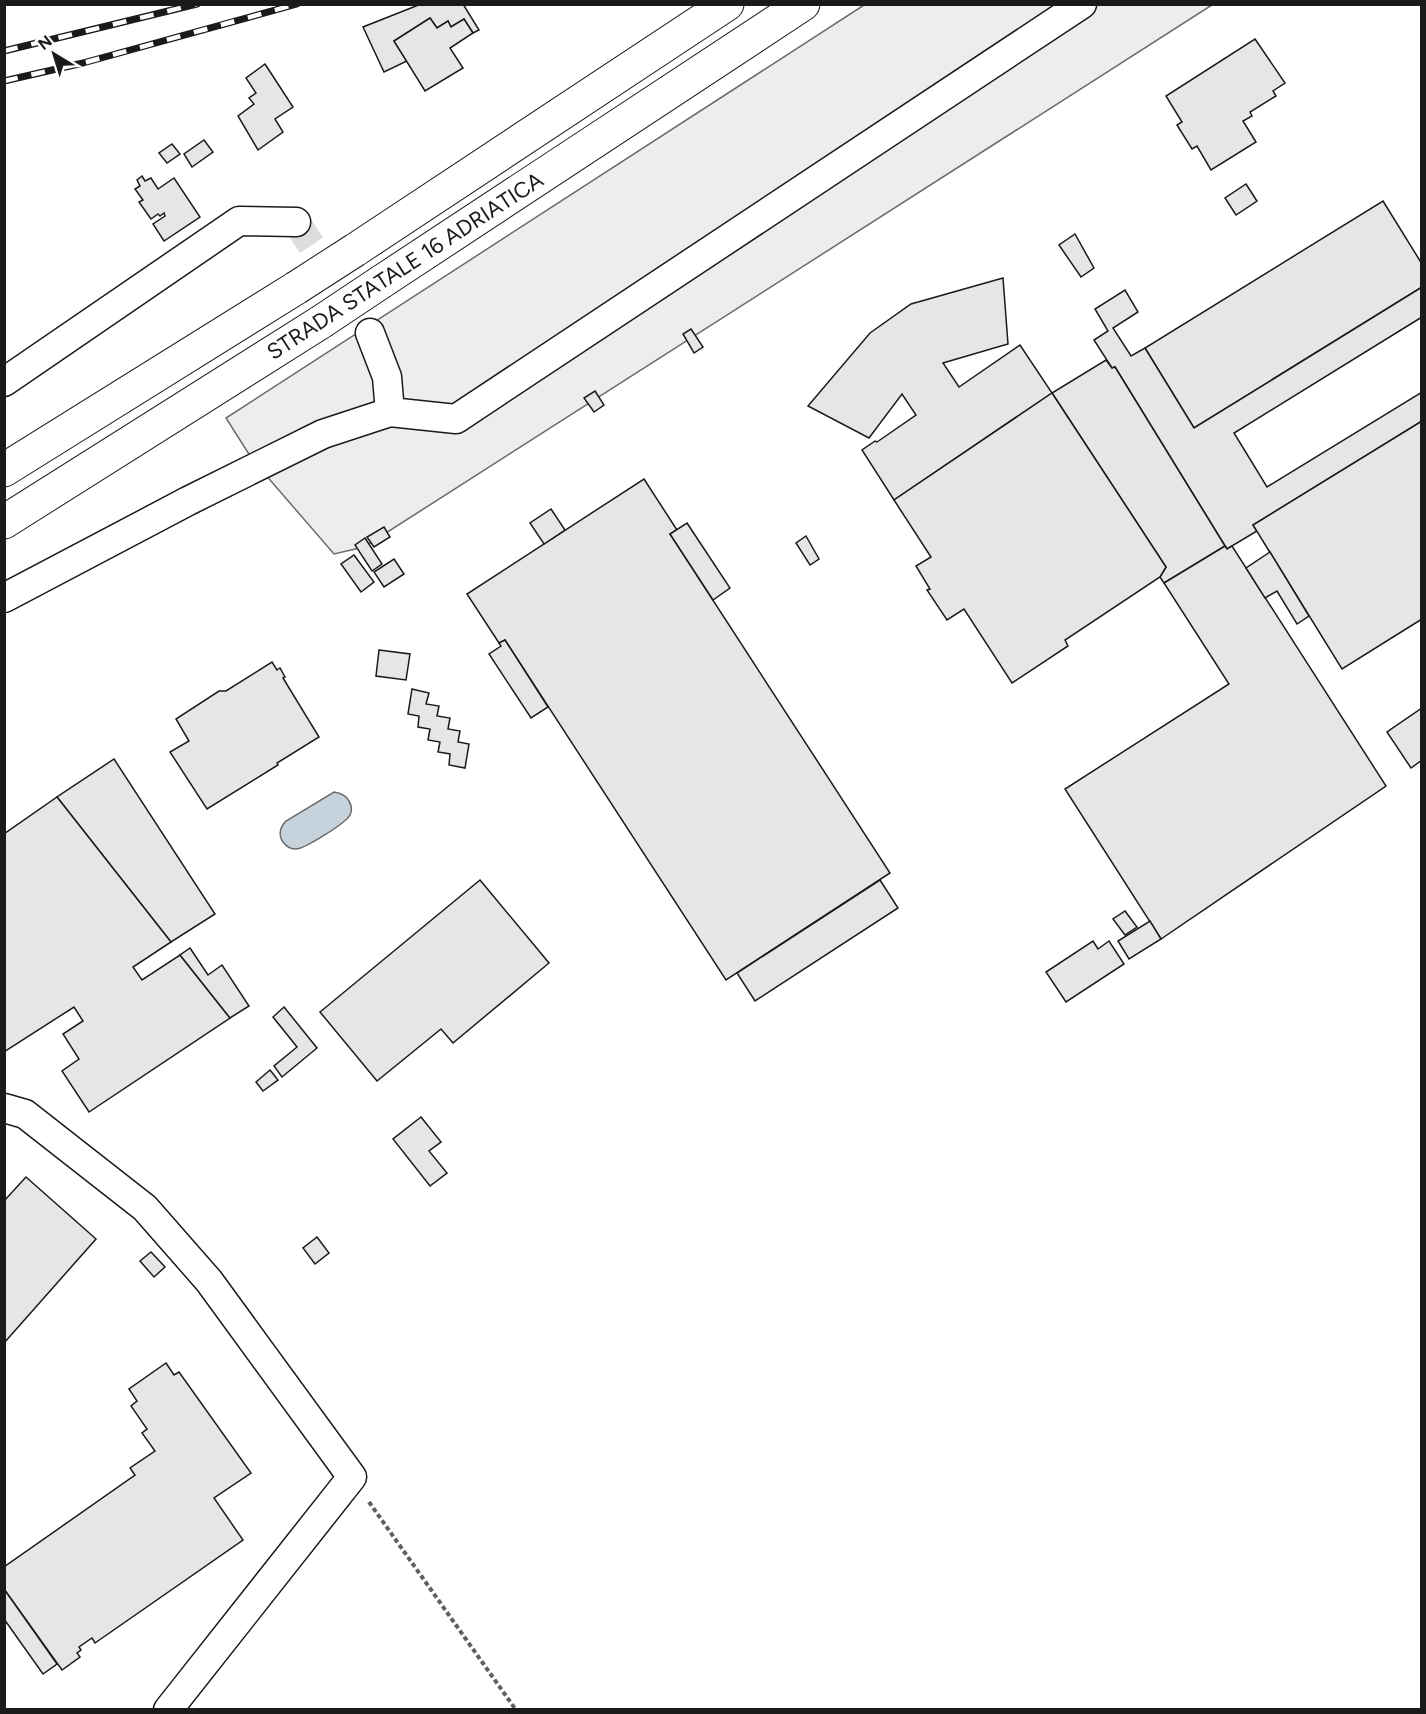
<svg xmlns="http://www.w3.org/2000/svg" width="1426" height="1714" viewBox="0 0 1426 1714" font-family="Figtree,sans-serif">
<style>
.parking{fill:#ededed;stroke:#6a6a6a;stroke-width:1.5}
.water{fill:#c6d2dc;stroke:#6a6a6a;stroke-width:1.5}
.building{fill:#e6e6e6;stroke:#1a1a1a;stroke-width:1.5}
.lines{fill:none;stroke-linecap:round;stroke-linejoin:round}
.minor-tunnel{stroke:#ddd;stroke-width:28;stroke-dasharray:28 14;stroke-linecap:butt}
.minor-casing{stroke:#1a1a1a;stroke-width:31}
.trunk-casing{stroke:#1a1a1a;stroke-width:35}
.path{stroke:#5f5f5f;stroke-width:4;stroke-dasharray:4.5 3;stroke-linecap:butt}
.minor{stroke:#fff;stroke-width:28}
.trunk{stroke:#fff;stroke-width:33}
.rail-casing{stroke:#1a1a1a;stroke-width:7}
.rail{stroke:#fff;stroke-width:4.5;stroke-dasharray:14;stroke-linecap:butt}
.trunk-bridge-casing{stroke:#1a1a1a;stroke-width:35;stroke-linecap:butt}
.trunk-bridge{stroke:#fff;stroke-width:33}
.labels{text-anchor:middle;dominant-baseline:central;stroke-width:4.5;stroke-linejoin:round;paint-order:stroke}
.street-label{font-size:22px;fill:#1a1a1a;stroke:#fff}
</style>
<rect width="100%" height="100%" fill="#fff"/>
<path class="parking" d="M864 5H1212L364 547 334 554 252 459 226 418Z"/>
<path class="water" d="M334 792C341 793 346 795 349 801 352 806 352 811 350 815 346 823 303 850 295 849 290 849 286 846 283 842 278 835 280 827 286 821Z"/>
<g class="building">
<path d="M421 4H463L479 30 473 33 464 19 451 27 448 21 437 28 430 18 394 41 407 61 384 72 363 27Z"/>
<path d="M430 18 437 28 448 21 451 27 464 19 473 33 450 48 463 68 425 91 394 41Z"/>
<path d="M1255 39 1285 83 1273 91 1276 96 1250 112 1252 116 1243 121 1256 142 1211 170 1197 146 1192 149 1177 125 1182 122 1166 96Z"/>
<path d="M265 64 293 107 275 119 283 132 258 150 238 116 254 104 249 98 256 93 246 78Z"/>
<path d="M204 140 213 152 192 167 184 154Z"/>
<path d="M172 144 180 154 167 163 159 153Z"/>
<path d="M142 176 145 181 151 178 158 189 174 178 200 217 164 241 153 224 165 216 164 213 160 216 158 214 151 219 139 202 143 200 135 189 140 186 137 180Z"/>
<path d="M1246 184 1257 201 1236 215 1225 198Z"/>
<path d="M1383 201 1422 264V287L1194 428 1145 348Z"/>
<path d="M1075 234 1094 268 1081 277 1059 245Z"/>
<path d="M1003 278 1008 344 943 363 959 387 1020 345 1052 393 894 500 862 450 875 441 877 442 916 415 902 394 869 438 808 406 870 333 911 304Z"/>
<path d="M1422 287V317L1234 433 1267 487 1422 392V421L1253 525 1257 531 1227 549 1115 367 1112 368 1094 340 1108 331 1095 309 1125 290 1138 312 1113 328 1131 356 1145 348 1194 428Z"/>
<path d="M691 329 703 347 694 353 683 334Z"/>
<path d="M1106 360 1112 368 1115 367 1225 546 1164 583 1160 577 1166 567 1052 393Z"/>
<path d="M595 391 604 405 594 412 584 398Z"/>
<path d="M1052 393 1166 567 1160 577 1065 640 1068 646 1012 683 964 609 947 620 927 590 930 589 916 566 931 557 894 500Z"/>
<path d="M1422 421V619L1342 669 1253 525Z"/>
<path d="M644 479 677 530 670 534 890 873 726 980 505 640 499 643 467 594Z"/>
<path d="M551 509 565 530 544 544 530 523Z"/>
<path d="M687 523 730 588 713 600 670 534Z"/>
<path d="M384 527 390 537 374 547 367 537Z"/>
<path d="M806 536 819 559 810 565 796 543Z"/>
<path d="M365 538 382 564 372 571 355 545Z"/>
<path d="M1225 546 1227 549 1232 546 1386 786 1161 939 1065 789 1229 684 1164 583Z"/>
<path d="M1270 552 1309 616 1297 624 1277 591 1265 598 1246 568Z"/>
<path d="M354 555 374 582 361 592 341 564Z"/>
<path d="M394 559 404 574 384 587 374 572Z"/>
<path d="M505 640 548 707 531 718 489 654 501 646 499 643Z"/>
<path d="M379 650 410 654 406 680 376 676Z"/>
<path d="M272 662 277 670 280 668 285 677 283 678 319 737 277 763 278 765 207 809 170 752 189 741 176 719 219 691H226Z"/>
<path d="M412 689 429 693 426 704 439 706 437 716 450 718 448 729 460 731 458 742 469 744 465 768 449 765 450 754 438 752 440 742 428 740 430 729 418 727 419 716 408 714Z"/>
<path d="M1422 708V760L1411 768 1387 732Z"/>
<path d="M114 759 215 914 171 942 57 797Z"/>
<path d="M57 797 171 942 133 967 142 980 180 955 230 1018 89 1112 62 1071 79 1059 63 1034 83 1021 74 1007 4 1052V834Z"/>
<path d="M480 880 549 963 453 1043 441 1029 377 1081 320 1012Z"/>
<path d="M880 880 898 908 755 1001 737 973Z"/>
<path d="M1125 911 1137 927 1125 935 1113 919Z"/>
<path d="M1150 921 1161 939 1129 959 1118 941Z"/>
<path d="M1093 941 1098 949 1109 941 1124 964 1066 1002 1046 972Z"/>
<path d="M190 948 208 975 222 965 249 1006 230 1018 180 955Z"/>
<path d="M284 1007 317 1048 282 1077 274 1066 297 1047 273 1017Z"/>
<path d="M270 1070 278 1080 263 1091 256 1082Z"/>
<path d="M421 1117 441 1142 429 1151 447 1173 430 1186 393 1139Z"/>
<path d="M26 1177 96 1239 4 1343V1201Z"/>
<path d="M317 1237 329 1253 315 1264 303 1248Z"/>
<path d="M151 1252 165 1267 154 1277 140 1261Z"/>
<path d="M166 1363 174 1375 179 1372 251 1473 214 1498 243 1540 95 1643 92 1638 79 1647 81 1650 77 1653 80 1657 62 1670 4 1589V1567L135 1475 130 1468 155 1451 142 1433 147 1429 131 1406 137 1401 129 1389Z"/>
<path d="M4 1589 57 1664 43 1674 4 1619Z"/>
</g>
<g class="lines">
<path class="minor-tunnel" d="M296 222 370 333"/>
<g class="minor-casing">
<g id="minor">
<path d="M370 333 387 377 390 412"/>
<path d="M4 382 239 221 296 222"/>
<path d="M4 598 188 501 323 434 390 412 456 419 1082 4"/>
<path d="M4 1108 25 1114 145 1208 209 1281 352 1477 168 1710"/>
</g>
</g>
<g class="trunk-casing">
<g id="trunk">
<path d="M355 250 727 4"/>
<path d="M381 282 803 4"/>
<path d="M4 470 296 288"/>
<path d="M4 522 321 322"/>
</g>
</g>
<path class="path" d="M369 1502 516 1710"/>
<use href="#minor" class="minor"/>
<use href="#trunk" class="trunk"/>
<g class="rail-casing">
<g id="rail">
<path d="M4 51 197 4"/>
<path d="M4 81 83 63 297 4"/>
</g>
</g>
<use href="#rail" class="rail"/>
<g class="trunk-bridge-casing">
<g id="trunk-bridge">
<path d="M296 288 355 250"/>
<path d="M321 322 381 282"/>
</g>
</g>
<use href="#trunk-bridge" class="trunk-bridge"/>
</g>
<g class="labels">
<g class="street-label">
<text transform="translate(405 266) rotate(-33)">STRADA STATALE 16 ADRIATICA</text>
</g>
</g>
<rect width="1426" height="1714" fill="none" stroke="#1a1a1a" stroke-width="12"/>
<g transform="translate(54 54) rotate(322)" stroke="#ffffff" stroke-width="4.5" paint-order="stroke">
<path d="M0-4.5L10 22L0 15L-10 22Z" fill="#1a1a1a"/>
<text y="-9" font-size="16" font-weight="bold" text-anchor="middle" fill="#1a1a1a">N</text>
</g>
</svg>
